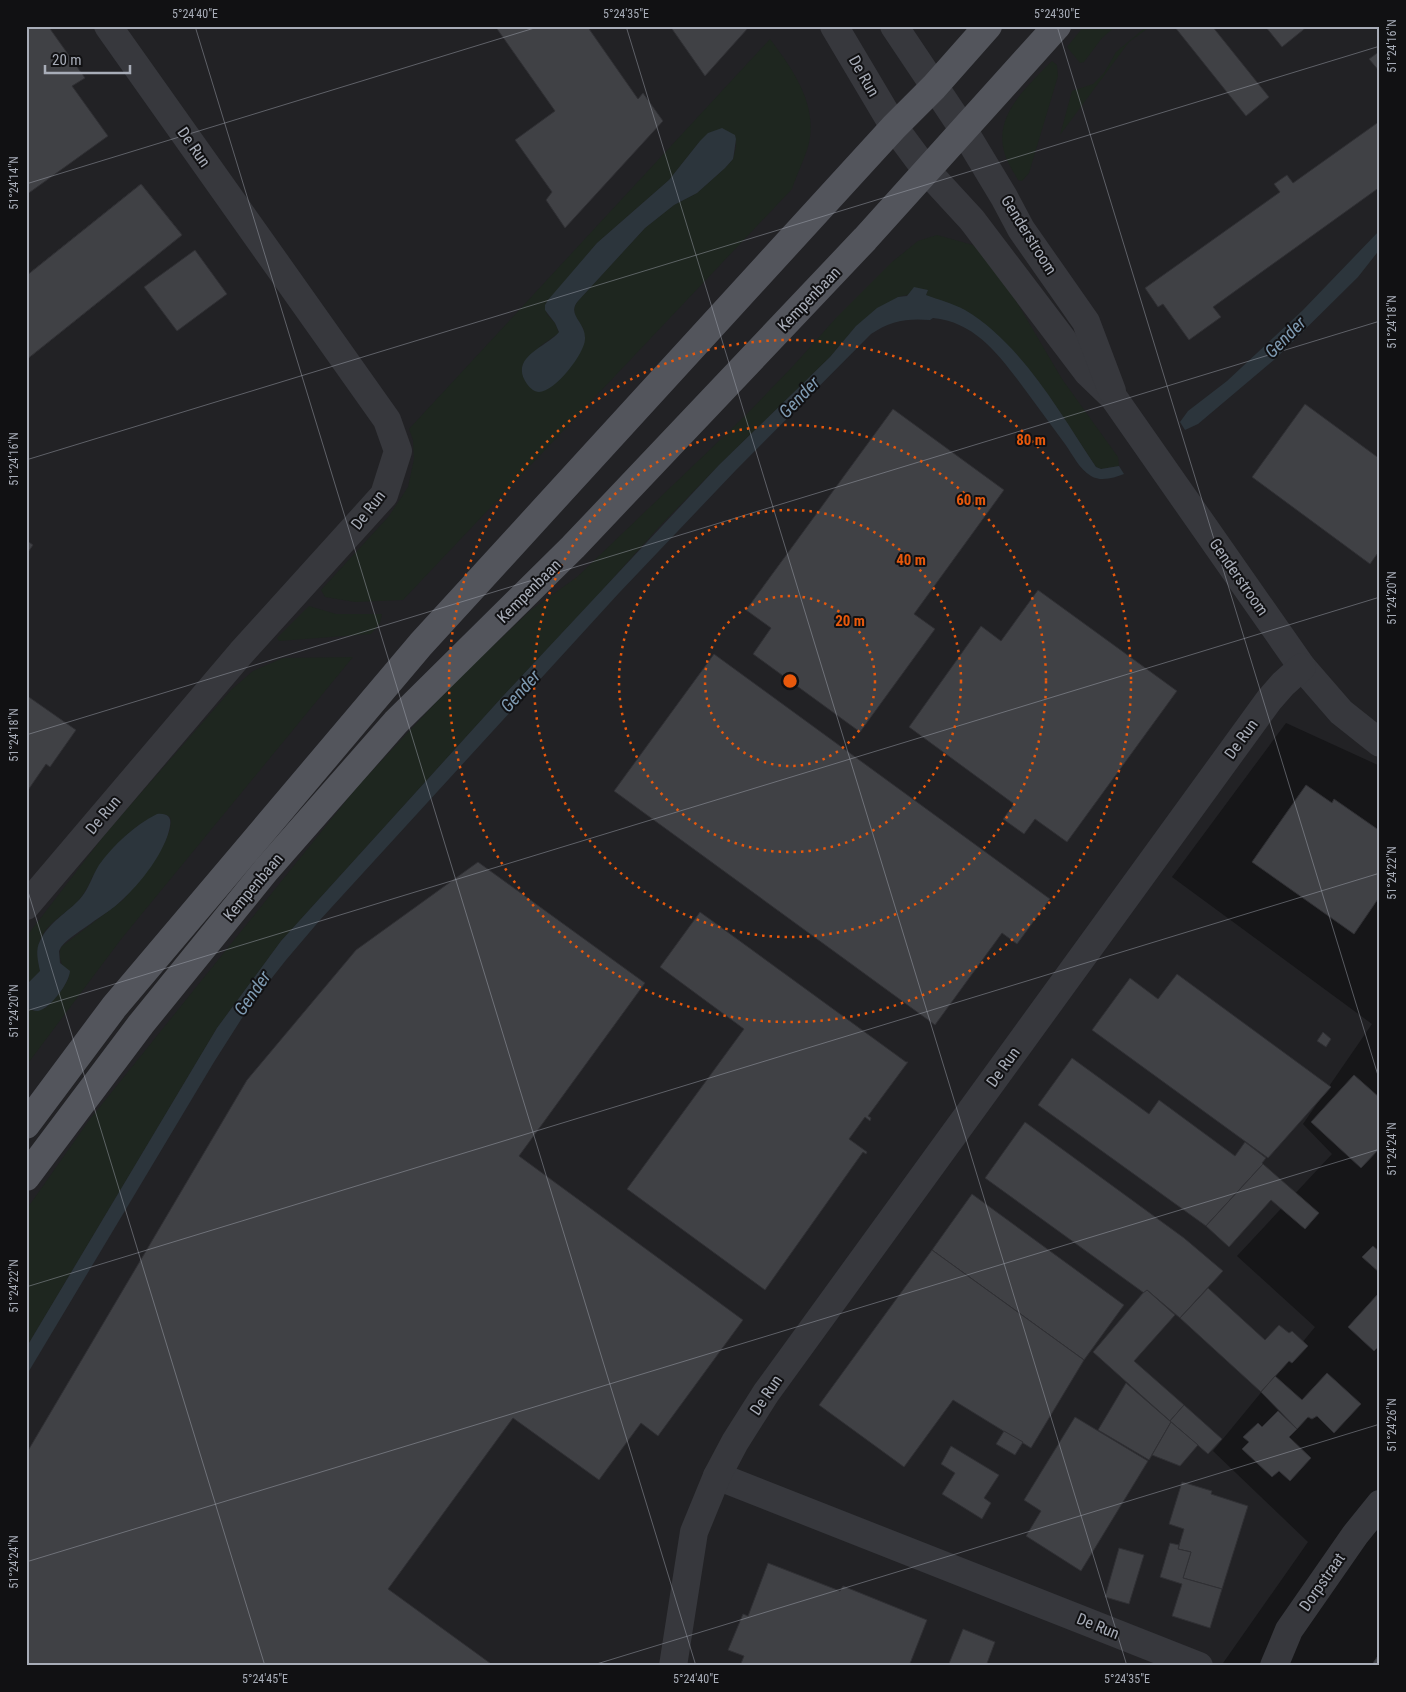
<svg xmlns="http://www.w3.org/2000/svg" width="1406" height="1692" viewBox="0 0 1406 1692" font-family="'Roboto Condensed',sans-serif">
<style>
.built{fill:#222225}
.green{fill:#1e261f;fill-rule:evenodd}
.water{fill:#2c353c}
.building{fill:#404145;stroke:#303034}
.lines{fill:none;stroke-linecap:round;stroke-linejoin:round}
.minor{stroke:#37383d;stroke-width:28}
.major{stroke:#53555c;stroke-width:28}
.ticks{fill:none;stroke:#a8adb8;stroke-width:1;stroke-opacity:0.45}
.ring{fill:none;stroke:#e8590c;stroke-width:2.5;stroke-dasharray:2.5 5}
.labels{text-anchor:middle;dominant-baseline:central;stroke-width:4;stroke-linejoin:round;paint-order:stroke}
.street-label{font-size:16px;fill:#a8adb8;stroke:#111113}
.water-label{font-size:18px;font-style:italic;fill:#7f9bb3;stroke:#111113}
.centre{fill:#e8590c;stroke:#111113;stroke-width:2.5}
.ring-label{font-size:15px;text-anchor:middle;font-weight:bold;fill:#e8590c;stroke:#111113;stroke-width:4;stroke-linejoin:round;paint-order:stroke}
.neatline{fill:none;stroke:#a8adb8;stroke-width:2}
.ticks-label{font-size:12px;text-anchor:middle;fill:#a8adb8}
</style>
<rect width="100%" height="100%" fill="#161618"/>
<path class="built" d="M26 26H1380V766L1286 723 1172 877 1372 1024 1303 1124 1332 1154 1237 1256 1315 1327 1213 1451 1308 1542 1221 1666H26Z"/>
<g class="green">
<path d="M1084 26H1116L1102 38 1084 62 1080 63 1067 47Z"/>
<path d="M1147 26H1151L1129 42 1060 135 1072 91 1093 84 1104 73 1116 52Z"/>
<path d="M770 39C791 67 815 100 810 137 808 153 797 173 792 189L403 600 355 602 325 597 321 590 389 516 408 487 414 459 413 440 409 429ZM735 135 736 147 733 159 725 168 697 193 674 205 645 228 578 301C569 312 578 319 584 330L539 347 559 333 555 323 547 314 545 305 597 243 669 180 700 141Z"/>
<path d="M1052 61 1057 65 1058 76 1029 173 1022 181 1018 180C1015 174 1010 167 1007 160 989 118 1026 88 1052 61Z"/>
<path d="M937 235 973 245 998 270 1062 379 1118 457 1119 466 1101 469 1096 467C1061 415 1020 342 964 310 952 303 938 300 925 295L928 290 898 297 856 326 830 357 719 465 659 527 597 596 504 695 281 941 217 1028 26 1348V1210L90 1119 358 786 456 681 531 610 577 577 746 415 794 365 836 318 892 262 918 241Z"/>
<path d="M309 606 336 614H382L380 623 371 634 279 641 277 638Z"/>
<path d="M353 657 122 938 26 1066V1007L34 1011 46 1008 63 988 69 977C63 967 57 958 61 947L123 900 148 870 165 842 170 829 171 821 170 817 164 814C142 816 111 848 99 866 92 875 89 887 82 896 70 913 48 920 40 940 36 950 38 961 40 971L26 985V937L106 833 231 690 253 671 283 658Z"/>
</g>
<g class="water">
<path d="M722 128 735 135 736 139 734 153 733 159 725 168 697 193 674 205 645 228 578 301C566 315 586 322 585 339 585 353 555 392 539 392 534 392 530 388 527 384 508 357 547 347 559 332L555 323 545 310V305L548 300 597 243 669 180 700 141 708 133Z"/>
<path d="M1380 230V249L1358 277 1275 359 1198 424 1185 430 1180 422 1188 411 1227 381 1303 310Z"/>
<path d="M914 287 928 290 926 295C939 300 952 303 965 310 1022 344 1060 413 1096 467L1101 469 1119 466 1124 474C1114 478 1101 482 1091 476 1079 469 1073 455 1065 444 1052 426 1039 409 1026 391 1002 359 977 322 933 318L930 320C907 318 890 321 871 334L736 470 619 593 320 920 286 960 260 993 242 1018 214 1062 26 1376V1348L217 1028 281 941 504 695 719 465 830 357 856 326 877 308 898 297 907 296Z"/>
<path d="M157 814C166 813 172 816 170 826 166 851 140 884 122 900 114 908 104 914 94 921 84 929 69 937 61 947L59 951 60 963 70 971C69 983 51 1008 38 1011 34 1011 31 1009 27 1008L26 985 40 971C38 961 35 950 40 941 49 922 67 913 80 899 89 889 92 876 99 865 113 845 135 825 157 814Z"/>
</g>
<g class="building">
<path d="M26 26H48L85 78 72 86 108 136 26 195Z"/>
<path d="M495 26H587L638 99 643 93 663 121 565 228 546 200 552 192 515 140 555 111Z"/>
<path d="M670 26H747L748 28 705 76Z"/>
<path d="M1174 26H1212L1269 97 1246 116Z"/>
<path d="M1265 26H1308L1282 47Z"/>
<path d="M1380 51V72L1369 59Z"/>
<path d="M1380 121V187L1213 307 1221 317 1189 340 1163 304 1158 307 1145 288 1280 192 1274 184 1287 175 1293 183Z"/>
<path d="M141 184 182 235 26 360V276Z"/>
<path d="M141 184 182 235 26 360V276Z"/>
<path d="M195 250 227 294 177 331 144 287Z"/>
<path d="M1305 404 1380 459V550L1370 564 1252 477Z"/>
<path d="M893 409 1004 490 914 614 935 629 860 732 753 654 771 628 746 610Z"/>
<path d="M26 540 33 545 26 555Z"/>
<path d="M1038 590 1177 691 1067 842 1035 819 1024 834 1003 819 1014 804 909 727 981 626 1001 641Z"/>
<path d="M714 654 1050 899 1017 944 1002 933 935 1025 614 791Z"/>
<path d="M26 695 76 730 50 767 46 764 26 793Z"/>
<path d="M1306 785 1332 803 1334 799 1380 831V896L1354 934 1252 862Z"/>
<path d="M478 862 645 983 519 1156 743 1320 658 1436 641 1423 599 1480 513 1418 388 1589 494 1666H26V1454L247 1080 356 950Z"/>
<path d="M700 912 906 1062H908L868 1116 871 1118 870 1121 865 1117 849 1139 867 1152 866 1154 863 1152 765 1290 627 1189 744 1029 660 967Z"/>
<path d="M1177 974 1331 1087 1268 1158 1092 1030 1130 978 1158 999Z"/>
<path d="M1323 1032 1331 1039 1326 1047 1317 1041Z"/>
<path d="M1072 1058 1149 1114 1159 1100 1235 1156 1245 1142 1266 1158 1262 1163 1263 1164 1206 1226 1038 1105Z"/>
<path d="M1354 1075 1380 1098V1148L1361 1168 1311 1122Z"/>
<path d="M1025 1122 1184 1238 1223 1271 1180 1318 1147 1290 1144 1293 985 1178Z"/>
<path d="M1263 1164 1319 1213 1305 1229 1271 1200 1229 1247 1206 1226Z"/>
<path d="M972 1194 1124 1305 1084 1360 932 1250Z"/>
<path d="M1373 1246 1380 1252V1273L1362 1257Z"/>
<path d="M932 1250 1084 1360 1031 1448 953 1400 904 1467 819 1405Z"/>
<path d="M1208 1288 1265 1340 1279 1325 1289 1333 1292 1331 1308 1346 1292 1363 1289 1361 1261 1392 1180 1318Z"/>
<path d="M1147 1290 1175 1315 1134 1361 1184 1405 1170 1421 1093 1352 1143 1293Z"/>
<path d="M1378 1294 1380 1296V1349L1378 1347 1374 1351 1348 1327Z"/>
<path d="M1327 1373 1361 1404 1334 1433 1317 1416 1312 1419 1308 1417 1297 1429 1261 1392 1275 1376 1302 1400Z"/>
<path d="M1126 1383 1171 1422 1149 1460 1098 1430Z"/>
<path d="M1184 1405 1222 1439 1208 1454 1170 1421Z"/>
<path d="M1278 1411 1297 1429 1289 1437 1311 1458 1290 1481 1279 1471 1272 1477 1242 1449 1249 1442 1243 1437 1258 1423 1262 1427Z"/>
<path d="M1075 1417 1148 1461 1081 1571 1026 1536 1041 1511 1024 1500Z"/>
<path d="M1171 1422 1198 1445 1180 1466 1152 1455Z"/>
<path d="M1004 1431 1023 1442 1015 1455 996 1444Z"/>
<path d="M951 1446 999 1475 984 1498 991 1503 982 1519 942 1494 955 1473 941 1464Z"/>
<path d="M1182 1482 1212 1491 1211 1494 1248 1506 1222 1589 1183 1578 1191 1552 1178 1549 1184 1529 1169 1524Z"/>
<path d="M1170 1543 1179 1545 1178 1549 1191 1552 1183 1578 1222 1589 1210 1628 1172 1616 1182 1584 1160 1577Z"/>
<path d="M1119 1548 1144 1555 1129 1604 1105 1597Z"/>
<path d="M768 1563 840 1591 843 1586 927 1620 909 1666H740L744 1656 728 1650 743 1614 748 1616Z"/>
<path d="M963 1629 995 1642 986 1666H948Z"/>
<path d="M1380 1653V1666H1371Z"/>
</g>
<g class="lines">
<g class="minor">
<path d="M834 26 894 127 926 170 972 220 1088 373 1114 398 1302 667 1341 712 1380 743"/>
<path d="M894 26 963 129 1004 197 1021 229 1086 322 1112 391"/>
<path d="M26 906 241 653 384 495 398 451 387 420 108 26"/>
<path d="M717 1476 1199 1666"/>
<path d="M673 1666 694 1532 717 1476 735 1442 766 1393 1269 700 1283 684 1302 667"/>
<path d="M1274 1666 1289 1630 1355 1535 1380 1504"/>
</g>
<g class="major">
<path d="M26 1125 114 1007 421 644 894 127 934 87 988 26"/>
<path d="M26 1177 141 1024 266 870 396 722 573 547 865 239 1057 26"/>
</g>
</g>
<path class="ticks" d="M195 26 696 1666M626 26 1127 1666M1057 26 1380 1082M26 184 541 26M26 460 1380 46M26 735 1380 321M26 885 265 1666M26 1011 1380 597M26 1287 1380 873M26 1562 1380 1149M590 1666 1380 1424"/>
<g class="ring">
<circle cx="790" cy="681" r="85"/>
<circle cx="790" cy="681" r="171"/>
<circle cx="790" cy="681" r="256"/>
<circle cx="790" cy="681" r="341"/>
</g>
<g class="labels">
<g class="street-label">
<text transform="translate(864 76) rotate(60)">De Run</text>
<text transform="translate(194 147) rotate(55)">De Run</text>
<text transform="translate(1029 235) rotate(58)">Genderstroom</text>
<text transform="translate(809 299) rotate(-46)">Kempenbaan</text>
<text transform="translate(368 510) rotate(-52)">De Run</text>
<text transform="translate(1239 577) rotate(55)">Genderstroom</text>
<text transform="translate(529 591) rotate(-45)">Kempenbaan</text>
<text transform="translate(1241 739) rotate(-54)">De Run</text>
<text transform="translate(103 815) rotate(-50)">De Run</text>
<text transform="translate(253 887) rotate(-50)">Kempenbaan</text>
<text transform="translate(1003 1067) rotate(-54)">De Run</text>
<text transform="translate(766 1395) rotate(-56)">De Run</text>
<text transform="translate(1322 1582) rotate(-55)">Dorpstraat</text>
<text transform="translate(1098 1626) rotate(22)">De Run</text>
</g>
<g class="water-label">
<text transform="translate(1285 337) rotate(-45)">Gender</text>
<text transform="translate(799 397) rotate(-46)">Gender</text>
<text transform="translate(520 691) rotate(-48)">Gender</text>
<text transform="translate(252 993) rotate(-55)">Gender</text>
</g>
</g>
<circle cx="790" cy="681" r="8" class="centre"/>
<g class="ring-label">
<text x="1031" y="445">80 m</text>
<text x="971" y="505">60 m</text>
<text x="911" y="565">40 m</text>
<text x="850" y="626">20 m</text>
</g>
<rect width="1406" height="1692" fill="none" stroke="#111113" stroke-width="55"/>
<path d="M45 65v8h85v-8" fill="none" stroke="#a8adb8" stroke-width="2.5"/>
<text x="52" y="65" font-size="15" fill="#a8adb8" stroke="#111113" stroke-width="4" paint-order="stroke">20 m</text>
<rect x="28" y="28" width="1350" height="1636" class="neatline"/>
<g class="ticks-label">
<text x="195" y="18">5°24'40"E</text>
<text x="626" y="18">5°24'35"E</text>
<text x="1057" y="18">5°24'30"E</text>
<text transform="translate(1392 46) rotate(-90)" y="4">51°24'16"N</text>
<text transform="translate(14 183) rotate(-90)" y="4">51°24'14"N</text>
<text transform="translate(1392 322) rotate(-90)" y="4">51°24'18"N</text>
<text transform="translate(14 459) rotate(-90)" y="4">51°24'16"N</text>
<text transform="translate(1392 598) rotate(-90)" y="4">51°24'20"N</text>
<text transform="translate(14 735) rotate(-90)" y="4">51°24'18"N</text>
<text transform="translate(1392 873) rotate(-90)" y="4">51°24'22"N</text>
<text transform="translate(14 1011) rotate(-90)" y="4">51°24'20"N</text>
<text transform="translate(1392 1149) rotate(-90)" y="4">51°24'24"N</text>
<text transform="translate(14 1286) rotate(-90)" y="4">51°24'22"N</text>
<text transform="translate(1392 1425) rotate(-90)" y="4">51°24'26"N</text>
<text transform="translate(14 1562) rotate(-90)" y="4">51°24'24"N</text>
<text x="265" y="1683">5°24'45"E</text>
<text x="696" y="1683">5°24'40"E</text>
<text x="1127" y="1683">5°24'35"E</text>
</g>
</svg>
